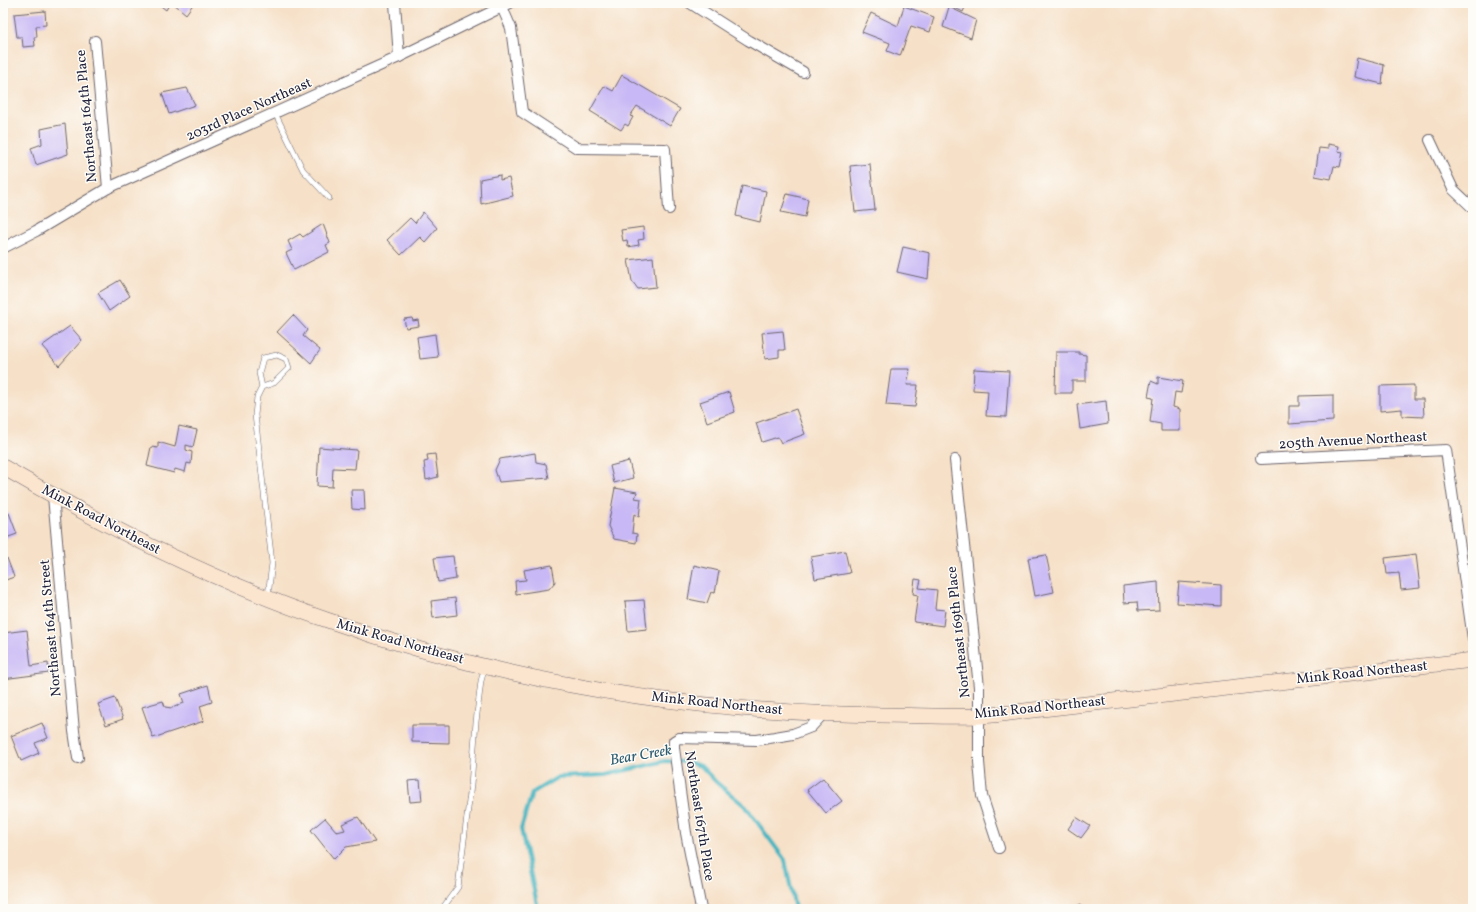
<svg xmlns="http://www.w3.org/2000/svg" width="1476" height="912" viewBox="0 0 1476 912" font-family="Vollkorn,serif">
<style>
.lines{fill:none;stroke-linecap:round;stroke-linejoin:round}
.stream{stroke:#45b4c0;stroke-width:4}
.building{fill:#c8b8f5}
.lane-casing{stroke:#6c646c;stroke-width:6}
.street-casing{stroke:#6c646c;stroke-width:12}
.secondary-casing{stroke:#6c646c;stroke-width:16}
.lane{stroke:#fff;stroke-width:5}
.street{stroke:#fff;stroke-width:10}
.secondary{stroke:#fce5cf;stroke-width:15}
.labels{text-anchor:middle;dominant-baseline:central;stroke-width:3;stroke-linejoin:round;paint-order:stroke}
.street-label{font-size:14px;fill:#22223b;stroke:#fdfcf7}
.water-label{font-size:15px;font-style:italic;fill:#305c70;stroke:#fdfcf7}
</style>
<rect width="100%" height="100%" fill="#fdfcf7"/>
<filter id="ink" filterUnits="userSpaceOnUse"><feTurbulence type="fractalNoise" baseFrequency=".025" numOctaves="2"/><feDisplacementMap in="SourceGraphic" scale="8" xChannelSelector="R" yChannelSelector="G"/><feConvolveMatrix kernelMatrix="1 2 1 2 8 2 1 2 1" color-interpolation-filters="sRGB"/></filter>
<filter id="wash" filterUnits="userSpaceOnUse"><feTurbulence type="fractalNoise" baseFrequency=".012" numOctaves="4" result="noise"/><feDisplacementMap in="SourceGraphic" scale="16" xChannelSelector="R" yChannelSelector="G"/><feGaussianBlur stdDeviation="0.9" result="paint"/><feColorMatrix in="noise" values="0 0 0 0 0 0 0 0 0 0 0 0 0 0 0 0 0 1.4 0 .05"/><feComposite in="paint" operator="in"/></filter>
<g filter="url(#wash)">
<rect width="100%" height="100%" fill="#f6e0c7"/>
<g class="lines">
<path class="stream" d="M538 909 521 829 532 793 558 777 606 775 665 761 687 762 701 766 716 782 746 807 785 860 795 909"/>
</g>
<g id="blocks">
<g class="building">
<path d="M157 3H170L166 10Z"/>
<path d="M173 3H194L186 14Z"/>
<path d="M246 3H256L247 6Z"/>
<path d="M945 3H967L963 12Z"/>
<path d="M904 6 934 17 930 32 911 26 900 56 887 51 890 43 862 32 871 13 898 26Z"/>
<path d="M949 7 976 20 971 38 943 27Z"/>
<path d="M45 11 46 25 36 26 37 37H34L35 46 23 47 22 37H17L14 14Z"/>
<path d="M1357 58 1384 65 1382 84 1354 77Z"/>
<path d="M622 75 680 109 670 126 637 106 630 116 633 117 628 126 625 124 621 130 590 111 604 86 613 91Z"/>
<path d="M187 88 195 105 169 114 162 93Z"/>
<path d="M65 124 68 154 36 165 31 148 42 144 41 129Z"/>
<path d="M1328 144 1339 146 1338 151 1343 152 1340 167 1334 166 1331 179 1315 176 1319 148 1328 149Z"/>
<path d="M870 164 875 210 855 212 850 166Z"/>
<path d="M500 175V180L509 178 513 196 481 204 480 179Z"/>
<path d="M742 186 766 191 760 222 736 216Z"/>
<path d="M787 194 808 199 805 217 781 212Z"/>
<path d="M423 212 437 228 425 242 420 237 401 255 387 240 410 218 415 223Z"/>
<path d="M323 224 330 243 326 245 329 252 294 270 286 253 292 250 288 241 300 234 303 237Z"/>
<path d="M643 227 644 239 638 240 639 245 628 247 627 240 623 241 621 230Z"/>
<path d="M903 247 930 253 928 279 897 272Z"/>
<path d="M653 257 656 287 638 289 632 281 628 260Z"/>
<path d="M120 280 130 296 109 311 98 293Z"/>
<path d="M293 315 307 330 303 336 320 350 311 363 277 332Z"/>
<path d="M412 318 413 321 418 320 419 326 406 328 404 319Z"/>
<path d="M70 326 82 340 59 366 42 346Z"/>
<path d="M783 331 785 350H779V357L765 359 762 333Z"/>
<path d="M435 334 438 357 420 359 417 337Z"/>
<path d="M1056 352H1079V354L1086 355V381H1072V393H1055Z"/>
<path d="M891 369H910L907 385H918L915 407 886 405Z"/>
<path d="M974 369 1009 371 1006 417 986 416 988 391 973 390Z"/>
<path d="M1158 377 1183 381 1181 393 1175 392 1173 407 1180 409V431H1161V424L1150 422 1153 398 1148 397 1151 381 1158 384Z"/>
<path d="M1414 385V399H1423L1424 417 1402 416V409L1380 411V386Z"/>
<path d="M729 392 735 412 707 422 700 402Z"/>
<path d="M1333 395V421L1289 424V406H1299V396Z"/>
<path d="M1106 401 1108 424 1080 429 1077 405Z"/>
<path d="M796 409 805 434 781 443 778 437 762 442 756 423Z"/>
<path d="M179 426 197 430 193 447 186 445V450L192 452 191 464 187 463 185 472 175 469 174 473 147 466 151 447 158 448V442L175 447Z"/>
<path d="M319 447 357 450 355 469 333 468 332 487 317 486Z"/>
<path d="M535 453 536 462 546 464 549 478 499 482 495 470 500 459Z"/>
<path d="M435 454 438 477 426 480 424 462 428 461 427 455Z"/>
<path d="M629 461 633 478 614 483 610 466Z"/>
<path d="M615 488 637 492 635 498 641 499 639 517 634 514 632 533 637 534 636 543 614 539 608 526Z"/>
<path d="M351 490H364L365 510 352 509Z"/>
<path d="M9 513 17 534 3 539V515Z"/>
<path d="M845 551 850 573 815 579 811 557Z"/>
<path d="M1416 554 1420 588 1401 590 1399 573 1387 574 1385 558Z"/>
<path d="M1046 555 1054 592 1035 596 1028 558Z"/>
<path d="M453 556 456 579 438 582 434 558Z"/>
<path d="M7 558 14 577 3 581V560Z"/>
<path d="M552 565 555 582 549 589 516 594 515 581 526 580 524 570Z"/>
<path d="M694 565 719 571 715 593 711 592 707 603 688 599Z"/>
<path d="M915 579 921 580 919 588 937 590 935 609 945 610 943 626 914 622 918 595 913 594Z"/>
<path d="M1158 582 1159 610 1138 611 1137 602 1124 603 1123 586Z"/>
<path d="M1179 582 1221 585V606L1177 603Z"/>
<path d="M455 598 457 615 433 618 431 601Z"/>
<path d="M644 600 647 629 628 631 625 601Z"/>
<path d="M27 630 31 666 48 663 49 673 3 679V633Z"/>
<path d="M208 685 212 702 200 706 204 721 153 738 142 707 163 701 165 707 172 708 184 703 181 694Z"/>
<path d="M115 698 123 719 106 725 98 704Z"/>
<path d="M42 723 48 738 35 743 39 753 21 761 11 736Z"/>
<path d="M412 725H449V743L412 742Z"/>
<path d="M823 778 842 801 826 813 807 790Z"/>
<path d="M420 780 422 801 410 802 408 781Z"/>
<path d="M358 817 375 842 346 847 334 859 311 830 325 818 337 832 345 830 342 824Z"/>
<path d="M1076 817 1090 826 1081 838 1068 829Z"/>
<path d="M978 904 982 909H972Z"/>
<path d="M1081 904 1083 909H1071Z"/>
</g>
</g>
</g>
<g filter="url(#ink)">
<use href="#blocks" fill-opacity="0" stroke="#6c646c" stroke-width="1"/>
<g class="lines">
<g class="lane-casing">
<g id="lane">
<path d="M275 113 303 170 329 198"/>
<path d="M262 387 259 373 263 358 277 355 286 359 289 368 274 383 262 387 257 397 255 415 272 563 268 596"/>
<path d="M442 909 458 887 471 785 476 722 481 681 485 667"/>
</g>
</g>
<g class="street-casing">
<g id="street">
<path d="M395 3 399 57"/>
<path d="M690 3 748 40 803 72"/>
<path d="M502 7 511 28 522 112 577 148 665 149 669 209"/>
<path d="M95 41 108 188"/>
<path d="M1430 140 1453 189 1473 208"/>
<path d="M3 248 36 231 108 188 399 57 510 3"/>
<path d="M1261 459 1446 450 1473 639"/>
<path d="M955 460 979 687V762L982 796 999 848"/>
<path d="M53 496 74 731 78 758"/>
<path d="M701 909 686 833 674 748V741L679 738 757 740 793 734 811 727 823 714"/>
</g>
</g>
<g class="secondary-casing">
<path id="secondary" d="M3 467C106 527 213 581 327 620 504 682 693 713 881 715 914 715 947 717 980 716 998 715 1016 712 1033 710 1068 706 1104 702 1139 698 1251 685 1362 673 1473 660"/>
</g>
<use href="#lane" class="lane"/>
<use href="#street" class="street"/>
<use href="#secondary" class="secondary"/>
</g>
</g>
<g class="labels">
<g class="street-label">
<text transform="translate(249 110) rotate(-24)">203rd Place Northeast</text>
<text transform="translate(87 116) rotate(-95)">Northeast 164th Place</text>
<text transform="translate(1353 441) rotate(-3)">205th Avenue Northeast</text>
<text transform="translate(101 520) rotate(28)">Mink Road Northeast</text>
<text transform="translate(51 628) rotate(-95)">Northeast 164th Street</text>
<text transform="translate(959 632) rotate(-96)">Northeast 169th Place</text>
<text transform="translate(400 642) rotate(16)">Mink Road Northeast</text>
<text transform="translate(1362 673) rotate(-6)">Mink Road Northeast</text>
<text transform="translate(717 704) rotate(6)">Mink Road Northeast</text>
<text transform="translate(1040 708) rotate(-6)">Mink Road Northeast</text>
<text transform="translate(699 816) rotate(81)">Northeast 167th Place</text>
</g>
<g class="water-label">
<text transform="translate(641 756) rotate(-10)">Bear Creek</text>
</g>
</g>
<rect width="1476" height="912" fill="none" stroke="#fdfcf7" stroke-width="16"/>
</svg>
